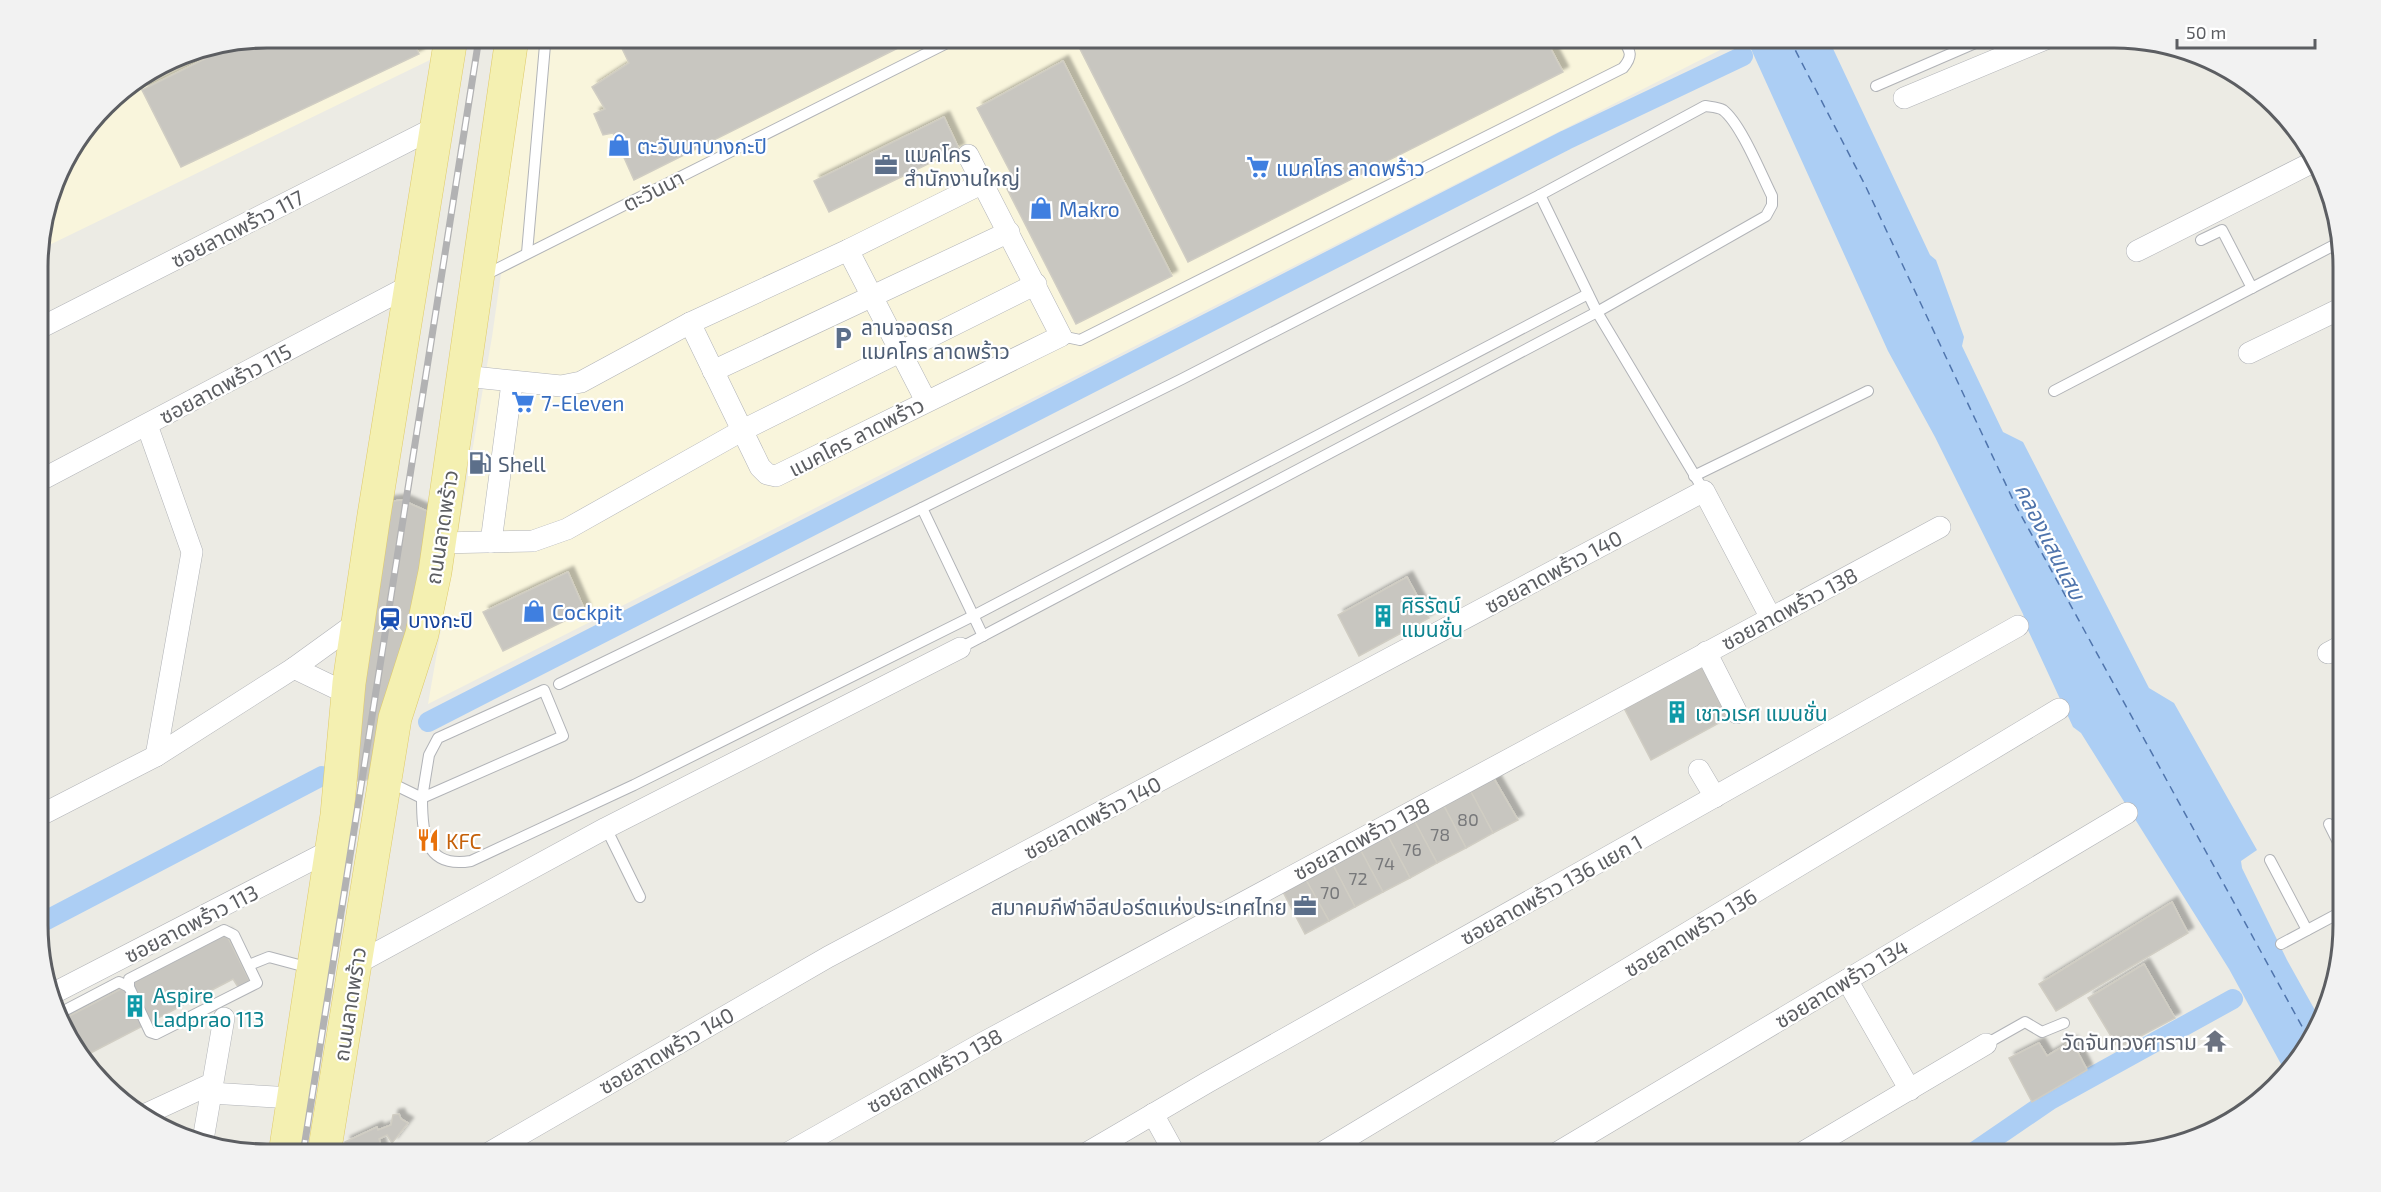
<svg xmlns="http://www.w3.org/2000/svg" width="2381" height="1192" viewBox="0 0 2381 1192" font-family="'Exo 2','Noto Sans Thai',sans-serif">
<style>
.commercial{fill:#f9f5dc}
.water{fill:#accef4}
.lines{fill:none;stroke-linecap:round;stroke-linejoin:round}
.canal{stroke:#accef4;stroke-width:20}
.ferry{stroke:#4f74ac;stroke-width:1.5;stroke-dasharray:8 6;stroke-linecap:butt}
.building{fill:#c8c6c0;stroke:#d0cdc3;stroke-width:1.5;filter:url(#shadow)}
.service-casing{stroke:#b1b3b7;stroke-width:12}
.minor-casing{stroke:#b1b3b7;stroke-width:22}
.primary-casing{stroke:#dfca6a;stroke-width:34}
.service{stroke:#fff;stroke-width:10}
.minor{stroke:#fff;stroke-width:21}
.primary{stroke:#f4f0b1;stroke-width:33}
.rail-casing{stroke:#b2b2b3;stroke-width:7}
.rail{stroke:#fff;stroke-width:4.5;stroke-dasharray:14;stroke-linecap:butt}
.labels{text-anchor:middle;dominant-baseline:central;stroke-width:4.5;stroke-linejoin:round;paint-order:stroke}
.number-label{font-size:18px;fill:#77787a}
.shop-label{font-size:21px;fill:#366cbe;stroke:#fff;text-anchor:start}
.service-label{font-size:21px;fill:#4e5e75;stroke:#fff;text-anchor:start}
.street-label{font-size:21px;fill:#5c5e62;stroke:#fff}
.culture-label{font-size:21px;fill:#0d838f;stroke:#fff;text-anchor:start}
.transit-label{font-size:21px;fill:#164399;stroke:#fff;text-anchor:start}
.food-label{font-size:21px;fill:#c56008;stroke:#fff;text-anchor:start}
.worship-label{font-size:21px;fill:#5b616d;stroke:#fff;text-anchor:end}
.water-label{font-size:22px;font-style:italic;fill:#4f74ac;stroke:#fff}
.rim{fill:none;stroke:#5c5e62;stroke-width:3}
</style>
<defs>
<filter id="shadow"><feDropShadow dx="5.5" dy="-5.5" stdDeviation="1.5" flood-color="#0004"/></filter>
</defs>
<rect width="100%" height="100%" fill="#ecebe4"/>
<g class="commercial">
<path d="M267 38H437L434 58 39 250 61 165 115 95 180 55Z"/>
<path d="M512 38H1726L1730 45 428 704 492 337 502 267 478 279Z"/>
</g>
<path class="water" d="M1746 38H1828L1930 255 1936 260 1964 337 1962 346 2003 432 2023 442 2149 688 2174 703 2257 850 2241 861 2242 868 2287 960 2321 1021 2320 1026 2287 1075 2229 969 2081 733 2073 727 2028 630 2023 614 1935 437 1888 351Z"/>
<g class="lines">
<g class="canal">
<path d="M428 722 1566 140 1743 56"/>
<path d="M39 924 322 776"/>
<path d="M1971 1154 2050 1100 2233 999"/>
</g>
<path class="ferry" d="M1789 38 1865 185 2016 506 2310 1041"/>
</g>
<g class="building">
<path d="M267 38H411L419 54 181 167 142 90 235 44Z"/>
<path d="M617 38H918L634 180 613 133 603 135 594 114 605 109 592 87 629 63Z"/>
<path d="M1088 38H1545L1563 72 1188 262 1077 43Z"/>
<path d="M1063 61 1172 276 1076 324 1003 181 1012 175 977 108Z"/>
<path d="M944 117 959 149 829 212 814 181Z"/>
<path d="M402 500 431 513 390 777 357 781 327 766 368 504Z"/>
<path d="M568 572 585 611 503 651 483 612Z"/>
<path d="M1407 577 1429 618 1359 656 1338 615Z"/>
<path d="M1704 665 1730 717 1651 760 1624 708Z"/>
<path d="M1493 777 1518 820 1493 833 1470 790Z"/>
<path d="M1470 790 1493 833 1466 848 1443 804Z"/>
<path d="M1443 804 1466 848 1437 863 1414 820Z"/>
<path d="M1414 820 1437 863 1410 878 1387 834Z"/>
<path d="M1387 834 1410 878 1383 892 1360 849Z"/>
<path d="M1360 849 1383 892 1355 907 1332 863Z"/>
<path d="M1332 863 1355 907 1329 921 1305 878Z"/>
<path d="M1305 878 1329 921 1305 934 1282 890Z"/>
<path d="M2172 902 2188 933 2056 1011 2039 984Z"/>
<path d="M226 934 251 984 240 990 233 979 81 1058 60 1021Z"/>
<path d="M2144 964 2175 1018 2118 1048 2088 998Z"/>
<path d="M2072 1041 2087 1070 2032 1102 2009 1058 2039 1043 2047 1056Z"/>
<path d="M399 1114 401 1119 408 1123 392 1143 387 1135 379 1139 383 1154H347L345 1142 377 1127 378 1130 391 1125 393 1115Z"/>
</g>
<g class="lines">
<g class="service-casing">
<g id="service">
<path d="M1876 86 1987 38"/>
<path d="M2201 240 2222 230 2252 288"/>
<path d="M527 253 545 45"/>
<path d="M483 276 957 38"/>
<path d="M1061 336 1080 340 1623 68C1634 55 1630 51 1622 38"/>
<path d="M2054 391 2342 241"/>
<path d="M1694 476 1868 391"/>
<path d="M922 508 983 636"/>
<path d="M960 648 1597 312 1766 216 1772 205V196C1761 174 1741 124 1723 110 1718 107 1711 107 1705 106L1540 195"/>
<path d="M559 684 922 508 1182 379 1540 195 1597 312 1704 491"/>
<path d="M544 690 563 736 422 798 429 755 438 738Z"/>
<path d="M389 782 422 798C422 832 424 869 471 861L634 785 973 616 1588 294"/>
<path d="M2329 824 2343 852"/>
<path d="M606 828 640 897"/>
<path d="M2270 860 2307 930"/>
<path d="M224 930 234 935 257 983 156 1034 150 1032 129 987V979Z"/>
<path d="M2281 944 2343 911"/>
<path d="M249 965 269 957 310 968"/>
<path d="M56 1015 119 982 129 987"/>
<path d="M1986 1044 2025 1022 2042 1032 2064 1023"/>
</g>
</g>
<g class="minor-casing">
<g id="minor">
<path d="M1904 98 2048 38"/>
<path d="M848 250 926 401"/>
<path d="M2137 251 2315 161"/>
<path d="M690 323 760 467 767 474 776 476 1061 336 968 155"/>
<path d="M38 329 436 127"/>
<path d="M2249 353 2342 308"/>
<path d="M713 371 1009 232"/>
<path d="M464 376 561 386 581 382 690 323 848 250 983 183"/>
<path d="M147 425 192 552 156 756"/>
<path d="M39 481 411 285"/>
<path d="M491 542 512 383"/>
<path d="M439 543 533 541 567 529 743 430 1036 284"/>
<path d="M1706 652 1737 713"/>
<path d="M2328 653 2343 645"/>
<path d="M294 668 348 694"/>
<path d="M1699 770 1715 797"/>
<path d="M39 816 156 756 294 668 359 621"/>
<path d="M356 964 606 828 960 648"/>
<path d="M1847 980 1910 1090"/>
<path d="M50 995 331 850"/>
<path d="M210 1093 293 1098"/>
<path d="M146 1114 211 1084"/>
<path d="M1153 1114 1175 1154"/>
<path d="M203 1140 224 1018"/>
<path d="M487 1154 828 957 1704 491 1771 618"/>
<path d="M786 1154 979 1045 1940 527"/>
<path d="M1085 1154 1208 1082 2018 626"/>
<path d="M1320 1154 2059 709"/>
<path d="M1555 1154 2127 813"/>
<path d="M1800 1154 1986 1044"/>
</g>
</g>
<g class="primary-casing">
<g id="primary">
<path d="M285 1154 337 815 349 683 374 515 451 38"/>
<path d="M324 1154 395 718 422 634 435 572 512 38"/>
</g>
</g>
<use href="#service" class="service"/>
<use href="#minor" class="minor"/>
<use href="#primary" class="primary"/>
<g class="rail-casing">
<path id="rail" d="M303 1154 479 38"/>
</g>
<use href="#rail" class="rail"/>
</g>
<defs>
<g id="shop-bare" transform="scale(1.8)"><path d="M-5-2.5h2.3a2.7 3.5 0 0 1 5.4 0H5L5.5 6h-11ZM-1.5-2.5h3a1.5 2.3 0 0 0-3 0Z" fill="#3f7fe0" stroke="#fff" stroke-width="2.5" paint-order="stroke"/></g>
<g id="office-bare" transform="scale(1.8)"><path d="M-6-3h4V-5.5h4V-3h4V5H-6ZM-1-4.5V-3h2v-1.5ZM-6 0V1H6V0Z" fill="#5c6f8a" stroke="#fff" stroke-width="2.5" paint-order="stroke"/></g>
<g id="supermarket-bare" transform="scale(1.8)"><path d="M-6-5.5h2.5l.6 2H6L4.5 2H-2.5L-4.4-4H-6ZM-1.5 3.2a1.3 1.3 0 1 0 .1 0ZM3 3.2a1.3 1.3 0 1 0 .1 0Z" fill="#3f7fe0" stroke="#fff" stroke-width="2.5" paint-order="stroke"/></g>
<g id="parking-bare" transform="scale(1.8)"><path d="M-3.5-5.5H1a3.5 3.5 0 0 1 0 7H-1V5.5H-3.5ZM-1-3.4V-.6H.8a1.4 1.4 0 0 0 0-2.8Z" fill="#5c6f8a" stroke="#fff" stroke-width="2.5" paint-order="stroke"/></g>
<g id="fuel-bare" transform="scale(1.8)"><path d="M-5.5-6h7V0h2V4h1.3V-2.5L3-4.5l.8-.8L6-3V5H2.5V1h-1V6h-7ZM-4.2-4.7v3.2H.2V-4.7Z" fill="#5c6f8a" stroke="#fff" stroke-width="2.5" paint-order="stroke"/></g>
<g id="building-bare" transform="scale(1.8)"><path d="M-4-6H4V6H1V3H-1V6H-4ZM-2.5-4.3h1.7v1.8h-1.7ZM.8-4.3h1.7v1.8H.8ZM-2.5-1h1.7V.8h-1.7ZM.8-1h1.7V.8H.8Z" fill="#0f9aa8" stroke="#fff" stroke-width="2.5" paint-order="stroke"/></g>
<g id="station-bare" transform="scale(1.8)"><path d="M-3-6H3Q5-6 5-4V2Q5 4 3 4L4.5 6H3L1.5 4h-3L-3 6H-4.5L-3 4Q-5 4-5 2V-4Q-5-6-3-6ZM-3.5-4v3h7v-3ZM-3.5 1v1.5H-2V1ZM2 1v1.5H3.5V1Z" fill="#1a4fb4" stroke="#fff" stroke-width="2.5" paint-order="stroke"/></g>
<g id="restaurant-bare" transform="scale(1.8)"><path d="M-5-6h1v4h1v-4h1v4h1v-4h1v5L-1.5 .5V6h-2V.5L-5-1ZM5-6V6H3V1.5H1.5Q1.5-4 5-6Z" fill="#e8710a" stroke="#fff" stroke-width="2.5" paint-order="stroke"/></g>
<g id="temple-bare" transform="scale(1.8)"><path d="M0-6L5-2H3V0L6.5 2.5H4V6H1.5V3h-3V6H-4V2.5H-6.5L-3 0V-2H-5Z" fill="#6b7280" stroke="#fff" stroke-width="2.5" paint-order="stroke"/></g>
</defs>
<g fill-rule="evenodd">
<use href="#shop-bare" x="619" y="145"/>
<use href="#office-bare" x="886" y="165"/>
<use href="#supermarket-bare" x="1258" y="167"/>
<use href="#shop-bare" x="1041" y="208"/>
<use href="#parking-bare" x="843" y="338"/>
<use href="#supermarket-bare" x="523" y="402"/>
<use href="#fuel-bare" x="480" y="463"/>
<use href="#shop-bare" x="534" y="611"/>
<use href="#building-bare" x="1383" y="616"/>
<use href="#station-bare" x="390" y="619"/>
<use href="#building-bare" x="1677" y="712"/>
<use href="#restaurant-bare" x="428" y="840"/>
<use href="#office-bare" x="1305" y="906"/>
<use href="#building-bare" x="135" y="1006"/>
<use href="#temple-bare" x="2215" y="1041"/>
</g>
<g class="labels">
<g class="number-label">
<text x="1468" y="819">80</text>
<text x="1440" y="834">78</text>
<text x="1412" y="849">76</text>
<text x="1385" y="863">74</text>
<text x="1358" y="878">72</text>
<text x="1330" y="892">70</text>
</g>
<g class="shop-label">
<text x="637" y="145">ตะวันนาบางกะปิ</text>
<text x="1276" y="167">แมคโคร ลาดพร้าว</text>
<text x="1059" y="208">Makro</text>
<text x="541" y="402">7-Eleven</text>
<text x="552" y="611">Cockpit</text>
</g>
<g class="service-label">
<text x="904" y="153">แมคโคร<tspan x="904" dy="24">สำนักงานใหญ่</tspan></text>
<text x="861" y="326">ลานจอดรถ<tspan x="861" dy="24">แมคโคร ลาดพร้าว</tspan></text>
<text x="498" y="463">Shell</text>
<text x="1287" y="906" text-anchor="end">สมาคมกีฬาอีสปอร์ตแห่งประเทศไทย</text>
</g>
<g class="street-label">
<text transform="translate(653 190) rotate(-27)">ตะวันนา</text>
<text transform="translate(237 228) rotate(-27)">ซอยลาดพร้าว 117</text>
<text transform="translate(225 383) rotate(-28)">ซอยลาดพร้าว 115</text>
<text transform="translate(856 436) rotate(-27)">แมคโคร ลาดพร้าว</text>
<text transform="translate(441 527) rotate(-81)">ถนนลาดพร้าว</text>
<text transform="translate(1553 571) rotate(-28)">ซอยลาดพร้าว 140</text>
<text transform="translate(1789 608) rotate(-28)">ซอยลาดพร้าว 138</text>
<text transform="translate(1092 817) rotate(-28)">ซอยลาดพร้าว 140</text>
<text transform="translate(1361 838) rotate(-28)">ซอยลาดพร้าว 138</text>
<text transform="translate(1551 889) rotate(-29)">ซอยลาดพร้าว 136 แยก 1</text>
<text transform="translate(191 923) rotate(-27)">ซอยลาดพร้าว 113</text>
<text transform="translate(1690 932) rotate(-31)">ซอยลาดพร้าว 136</text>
<text transform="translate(1841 983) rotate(-31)">ซอยลาดพร้าว 134</text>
<text transform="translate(349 1004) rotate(-81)">ถนนลาดพร้าว</text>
<text transform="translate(666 1050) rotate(-30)">ซอยลาดพร้าว 140</text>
<text transform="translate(934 1070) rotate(-29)">ซอยลาดพร้าว 138</text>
</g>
<g class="culture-label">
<text x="1401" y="604">ศิริรัตน์<tspan x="1401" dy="24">แมนชั่น</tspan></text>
<text x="1695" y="712">เชาวเรศ แมนชั่น</text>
<text x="153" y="994">Aspire<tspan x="153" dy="24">Ladprao 113</tspan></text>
</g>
<g class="transit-label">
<text x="408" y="619">บางกะปิ</text>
</g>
<g class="food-label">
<text x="446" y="840">KFC</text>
</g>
<g class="worship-label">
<text x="2197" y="1041">วัดจันทวงศาราม</text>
</g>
<g class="water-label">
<text transform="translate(2051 541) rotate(63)">คลองแสนแสบ</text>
</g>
</g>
<path d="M0 0H2381V1192H0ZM267 48H2114A219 219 0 0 1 2333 267V925A219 219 0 0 1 2114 1144H267A219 219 0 0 1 48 925V267A219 219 0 0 1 267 48Z" fill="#f2f2f2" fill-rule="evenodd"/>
<path class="rim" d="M267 48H2114A219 219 0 0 1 2333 267V925A219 219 0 0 1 2114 1144H267A219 219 0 0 1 48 925V267A219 219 0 0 1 267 48Z"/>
<path d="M2177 39v9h138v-9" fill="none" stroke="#5c5e62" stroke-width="3"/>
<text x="2186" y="39" font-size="18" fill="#5c5e62" stroke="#ffffff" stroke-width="4.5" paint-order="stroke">50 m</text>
</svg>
